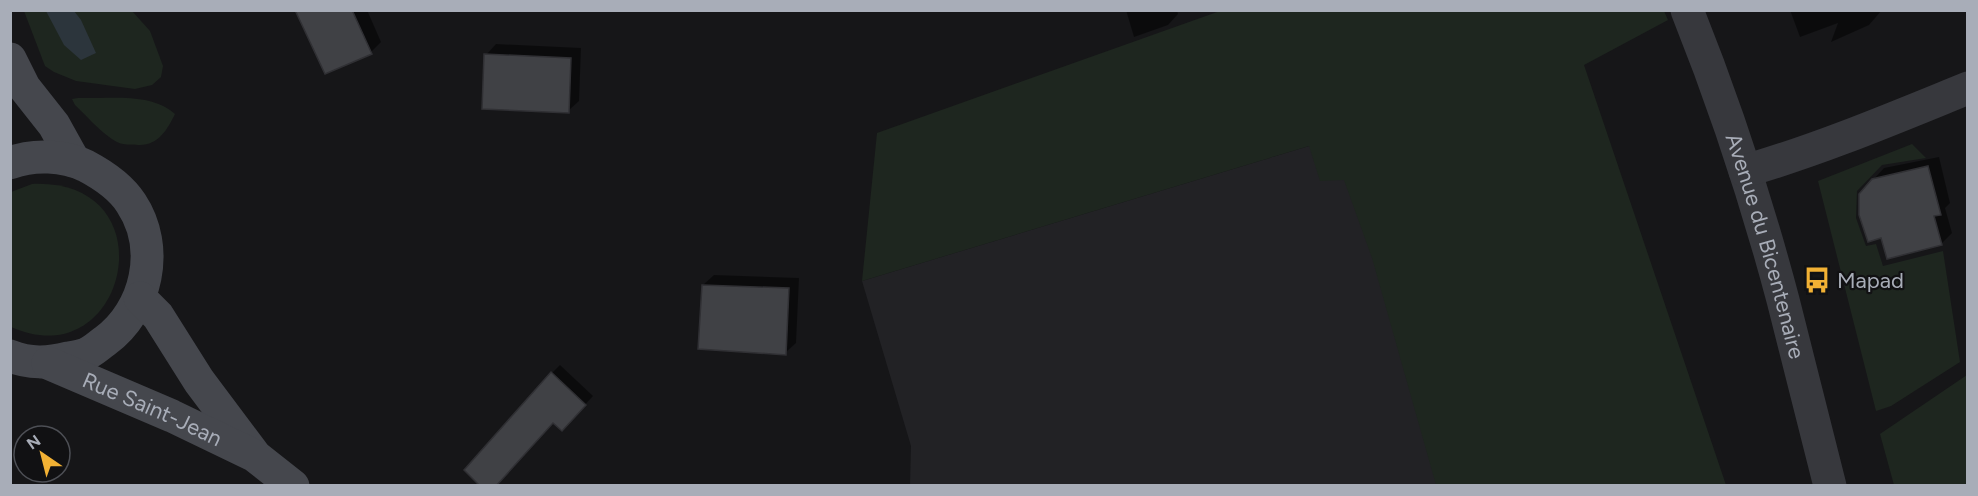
<svg xmlns="http://www.w3.org/2000/svg" width="1978" height="496" viewBox="0 0 1978 496" font-family="Figtree,sans-serif">
<style>
.built{fill:#222225}
.green{fill:#1e261f}
.water{fill:#2c353c}
.shadow{fill:#0007}
.building{fill:#404145;stroke:#303034;stroke-width:1.5}
.lines{fill:none;stroke-linecap:round;stroke-linejoin:round}
.street{stroke:#37383d;stroke-width:33}
.secondary{stroke:#45474d;stroke-width:33}
.labels{text-anchor:middle;dominant-baseline:central;stroke-width:4.5;stroke-linejoin:round;paint-order:stroke}
.street-label{font-size:22px;fill:#a8adb8;stroke:#111113}
.poi-label{font-size:22px;fill:#a8adb8;stroke:#111113;text-anchor:start}
</style>
<rect width="100%" height="100%" fill="#161618"/>
<path class="built" d="M1309 146 1726 485H910L911 446 862 281Z"/>
<g class="green">
<path d="M24 11H132L150 31 163 66 161 77 152 85 135 89 76 81 54 72 45 66Z"/>
<path d="M1220 11H1664L1668 20 1584 65 1726 485H1436L1372 258 1344 180 1320 181 1309 146 862 281 877 133Z"/>
<path d="M78 98C109 99 151 92 175 114 167 130 158 146 138 145 133 144 128 145 123 144 108 141 87 116 75 105L72 99Z"/>
<path d="M1912 144 1926 158 1882 165 1857 191 1856 218 1866 246 1876 244 1883 266 1943 251 1960 362 1891 406 1876 411 1818 181Z"/>
<path d="M32 184C172 178 127 379 11 327V192Z"/>
<path d="M1967 375V485H1894L1880 434Z"/>
</g>
<path class="water" d="M46 11H74L81 20 96 53 81 60 64 45Z"/>
<g class="shadow">
<path d="M308 10H367L381 42 371 52Z"/>
<path d="M1126 10H1177L1178 14 1168 25 1134 37Z"/>
<path d="M1790 10H1882L1869 25 1831 42 1838 23 1800 37Z"/>
<path d="M496 44 581 48 579 101 568 111 486 55Z"/>
<path d="M1939 157 1950 203 1945 208 1952 233 1941 244 1873 180 1884 168Z"/>
<path d="M714 275 799 278 796 343 785 353 703 285Z"/>
<path d="M560 365 593 396 570 421H553L552 373Z"/>
</g>
<g class="building">
<path d="M295 10H352L372 54 325 74Z"/>
<path d="M484 54 571 58 569 113 482 109Z"/>
<path d="M1928 166 1941 215 1934 216 1942 245 1887 259 1881 238 1868 242 1859 215V194L1872 179Z"/>
<path d="M702 285 789 288 786 355 698 349Z"/>
<path d="M551 372 586 405 562 431 553 423 496 486H480L464 470Z"/>
</g>
<g class="lines">
<g class="street">
<path id="s1" d="M1687 10C1725 105 1757 202 1783 300 1799 362 1814 424 1830 486"/>
<path d="M1745 171C1821 149 1894 118 1968 88"/>
</g>
<g class="secondary">
<path d="M10 59 24 87 54 125 74 161"/>
<path d="M10 163C33 154 64 155 86 166 103 175 120 186 131 203 161 248 147 310 105 341 99 345 93 351 86 354 81 356 74 357 68 358 48 363 30 364 10 356"/>
<path d="M140 298 158 316 199 381 253 453"/>
<path id="s2" d="M48 363 172 416 255 456 293 486"/>
</g>
</g>
<defs>
<g id="bus-bare" transform="scale(2.07)"><path d="M-5-6H5V4H4V6H2V4H-2V6H-4V4H-5ZM-3.5-4V0h7V-4ZM-3.5 1.2v1.5H-2V1.2ZM2 1.2v1.5H3.5V1.2Z" fill="#f2b134" stroke="#111113" stroke-width="2.5" paint-order="stroke"/></g>
</defs>
<g fill-rule="evenodd">
<use href="#bus-bare" x="1817" y="280"/>
</g>
<g class="labels">
<g class="street-label">
<text stroke="none"><textPath href="#s1" startOffset="249">Avenue du Bicentenaire</textPath></text>
<text stroke="none"><textPath href="#s2" startOffset="114">Rue Saint-Jean</textPath></text>
</g>
<g class="poi-label">
<text x="1837" y="280">Mapad</text>
</g>
</g>
<rect width="1978" height="496" fill="none" stroke="#a8adb8" stroke-width="24"/>
<g transform="translate(42 454) rotate(325)"><circle r="28" fill="#111113" stroke="#4d4f55" stroke-width="1.5"/>
<path d="M0-4.5L10 22L0 15L-10 22Z" fill="#f2b134"/>
<text y="-9" font-size="16" font-weight="bold" text-anchor="middle" fill="#a8adb8">N</text>
</g>
</svg>
